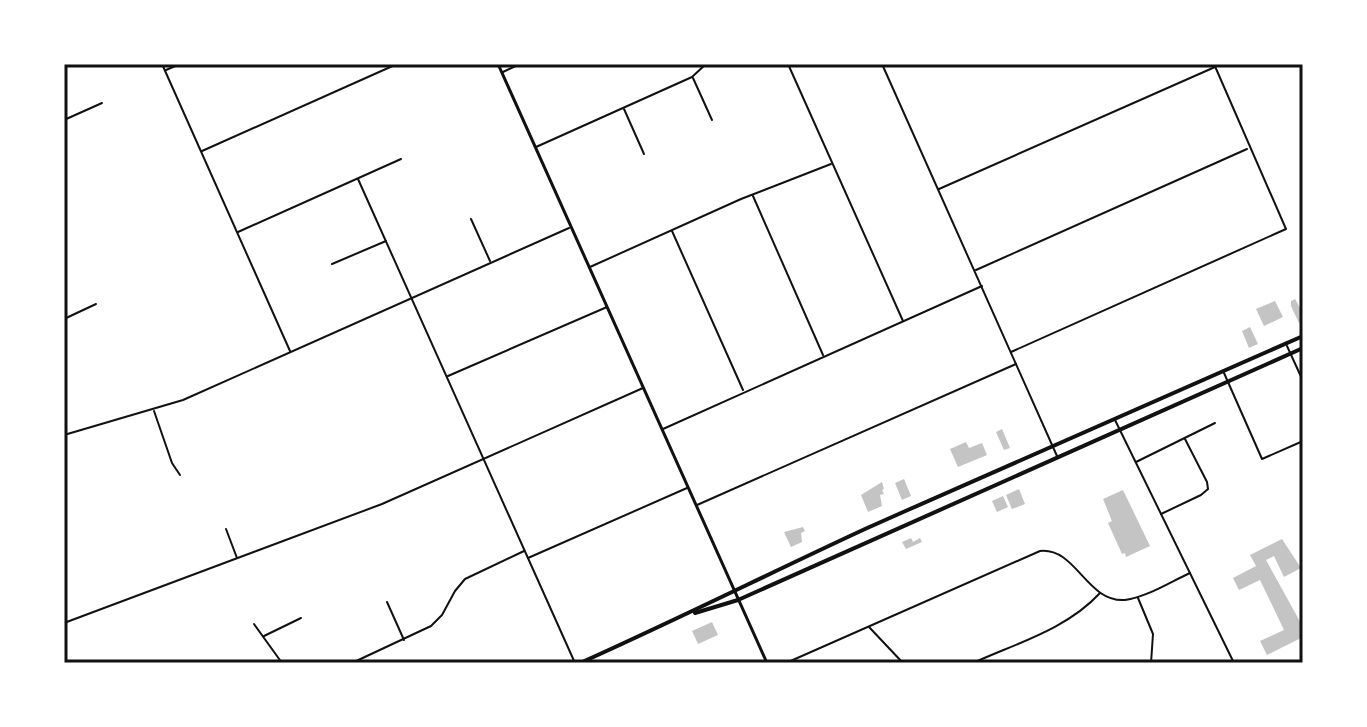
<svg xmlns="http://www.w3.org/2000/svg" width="1367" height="727" viewBox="0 0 1367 727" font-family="Manrope,sans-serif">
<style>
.building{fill:#c4c4c4}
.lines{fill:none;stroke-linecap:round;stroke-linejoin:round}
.minor{stroke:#111;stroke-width:2}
.tertiary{stroke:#111;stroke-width:3}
.primary{stroke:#111;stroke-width:4}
.neatline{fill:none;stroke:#111;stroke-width:3}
</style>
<rect width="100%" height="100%" fill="#fff"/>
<g class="building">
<path d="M1295 299 1303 313V321L1299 323 1291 306V301Z"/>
<path d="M1275 301 1283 317 1264 326 1256 309Z"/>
<path d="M1250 327 1258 344 1249 348 1242 331Z"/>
<path d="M1002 429 1010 448 1004 450 996 432Z"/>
<path d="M966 442 969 448 982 443 987 455 958 467 950 449Z"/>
<path d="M904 479 911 496 902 500 895 483Z"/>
<path d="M882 482 884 489 882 490 884 494 880 495 882 506 868 512 861 495Z"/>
<path d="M1019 489 1025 504 1012 509 1006 495Z"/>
<path d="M1123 490 1150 546 1126 557 1125 553 1122 554 1108 523 1112 521 1103 499Z"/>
<path d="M1003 496 1008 507 997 512 992 501Z"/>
<path d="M803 527 805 531 801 533 802 542 791 547 784 532Z"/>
<path d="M911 538 913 542 920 538 922 542 906 549 902 542Z"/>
<path d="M1282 539 1301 568 1284 577 1274 556 1266 560 1303 627V637L1267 655 1260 641 1284 630 1260 580 1239 590 1233 578 1256 566 1250 555Z"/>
<path d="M712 622 718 635 698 644 692 631Z"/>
</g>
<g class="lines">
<g class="minor">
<path d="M162 64 290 351"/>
<path d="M788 64 903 321"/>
<path d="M882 64 1057 456"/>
<path d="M166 70 180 64"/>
<path d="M503 72 520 64"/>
<path d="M693 78 712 120"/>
<path d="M624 109 644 154"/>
<path d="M64 120 102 103"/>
<path d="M536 147 692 77 706 64"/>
<path d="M202 151 397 64"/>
<path d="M358 179 575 663"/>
<path d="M939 189 1215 67"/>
<path d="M753 196 823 355"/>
<path d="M471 219 490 261"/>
<path d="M672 231 743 390"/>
<path d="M238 232 401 159"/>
<path d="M332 264 386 241"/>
<path d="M590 267 741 199 831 164"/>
<path d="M976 270 1247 149"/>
<path d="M64 319 96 304"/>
<path d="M1287 346 1303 381"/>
<path d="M1011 352 1286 229 1214 64"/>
<path d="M1224 373 1262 459 1303 441"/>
<path d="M448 376 607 307"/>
<path d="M154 411 172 463 180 475"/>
<path d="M1115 420 1234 663"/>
<path d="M663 429 982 286"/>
<path d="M64 435 183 400 569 228"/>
<path d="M1136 462 1215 423"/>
<path d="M697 505 1016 364"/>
<path d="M1161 514 1201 495 1208 489 1207 482 1185 439"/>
<path d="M226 529 237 558"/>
<path d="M528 558 687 488"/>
<path d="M1138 598 1153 634 1151 663"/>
<path d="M387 602 404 640"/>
<path d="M64 623 382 504 643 388"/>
<path d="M254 624 282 663"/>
<path d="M869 627 903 663"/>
<path d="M264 636 301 618"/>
<path d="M352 663 431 626 442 615 455 591 465 579 524 551"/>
<path d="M786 663 1040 551C1076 547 1087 603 1125 600 1147 597 1170 582 1190 573"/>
<path d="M973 663C1017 643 1067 629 1100 593"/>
</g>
<path class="tertiary" d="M498 64 767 663"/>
<g class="primary">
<path d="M695 613 738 600 1303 348"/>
<path d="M580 663C676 620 770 573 865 529 1011 464 1158 401 1303 336"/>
</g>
</g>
<rect width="1367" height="727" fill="none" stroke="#ffffff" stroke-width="132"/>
<rect x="66" y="66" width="1235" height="595" class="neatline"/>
</svg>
